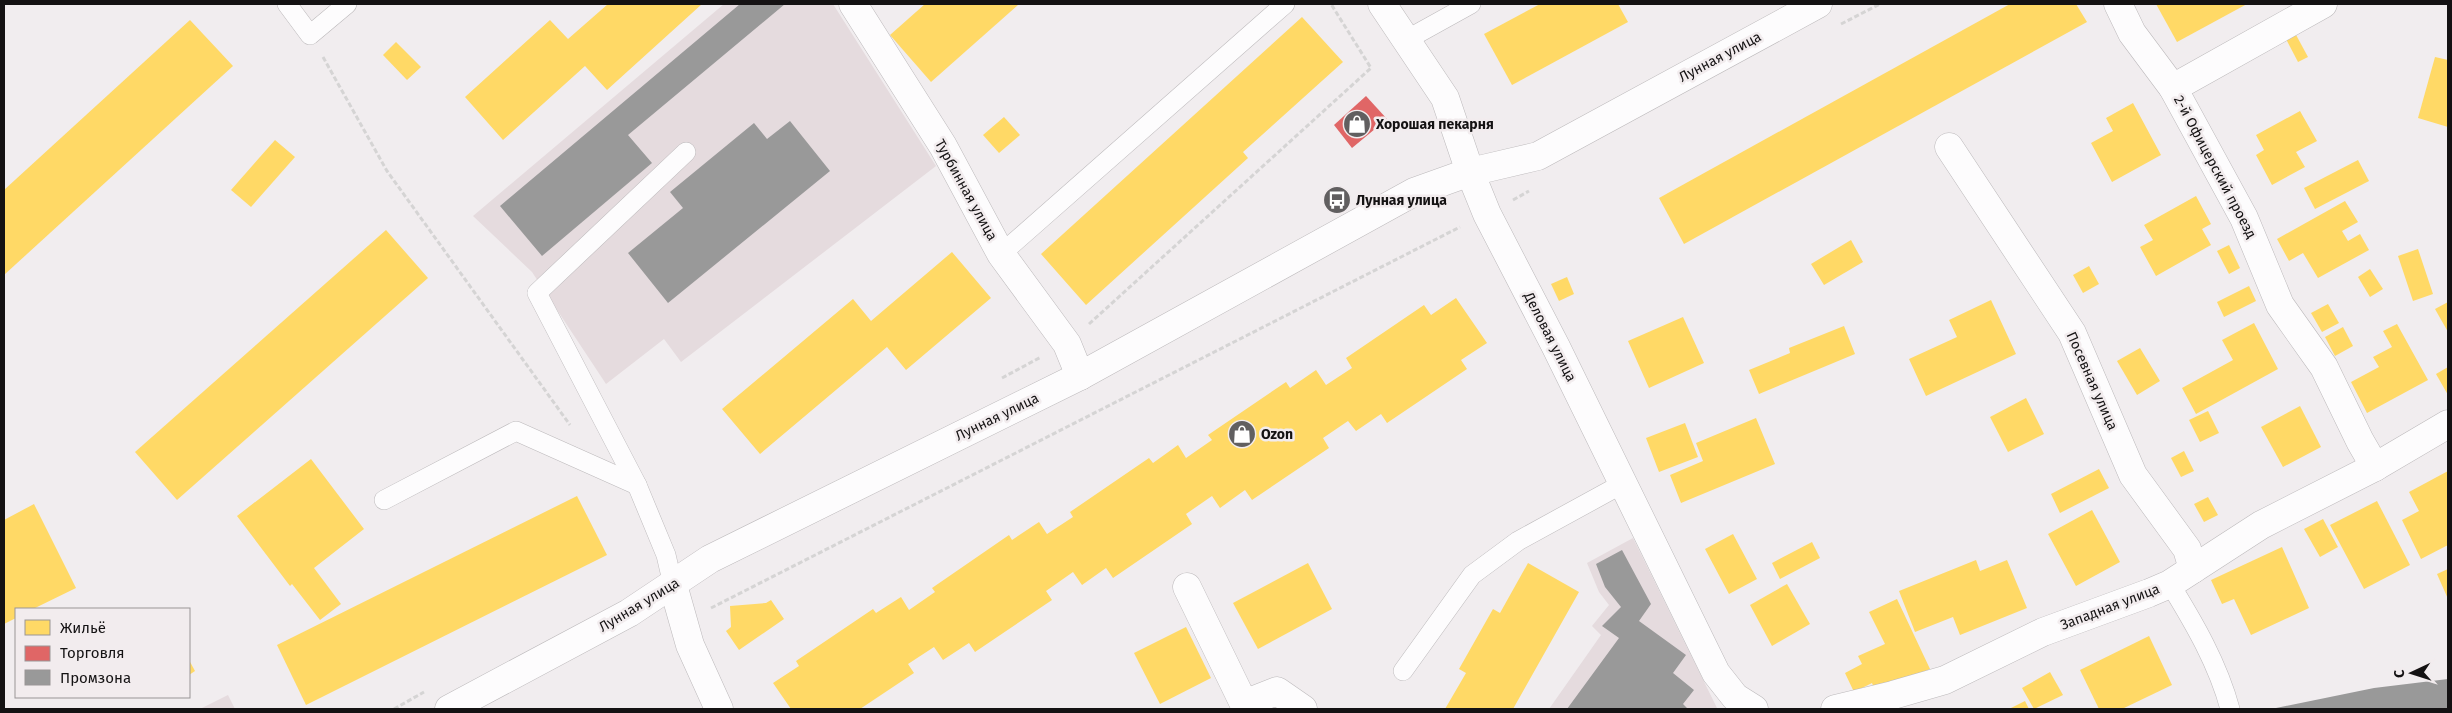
<svg xmlns="http://www.w3.org/2000/svg" width="2452" height="713" viewBox="0 0 2452 713" font-family="'Fira Sans',sans-serif">
<style>
.built{fill:#e5dbde}
.homes{fill:#ffd966}
.shops{fill:#e06666}
.industry{fill:#999}
.lines{fill:none;stroke-linecap:round;stroke-linejoin:round}
.service-casing{stroke:#bcb9bb;stroke-width:20}
.minor-casing{stroke:#bcb9bb;stroke-width:29}
.tertiary-casing{stroke:#bcb9bb;stroke-width:29}
.path{stroke:#d5d4d4;stroke-width:3;stroke-dasharray:5 2.5;stroke-linecap:butt}
.service{stroke:#fdfcfd;stroke-width:19}
.minor{stroke:#fdfcfd;stroke-width:28}
.tertiary{stroke:#fdfcfd;stroke-width:28}
.labels{text-anchor:middle;dominant-baseline:central;stroke-width:5;stroke-linejoin:round;paint-order:stroke}
.street-label{font-size:14px;fill:#141213;stroke:#f2ecee}
.poi-label{font-size:14px;font-weight:bold;fill:#141213;stroke:#f2ecee;text-anchor:start}
</style>
<rect width="100%" height="100%" fill="#f1edef"/>
<g class="built">
<path d="M724 4H833L936 166 681 362 664 339 606 384 532 272 473 216Z"/>
<path d="M1633 538 1717 708 1718 709H1549L1601 635 1592 626 1609 605 1599 592 1587 563Z"/>
<path d="M228 695 235 709H200Z"/>
</g>
<g class="homes">
<path d="M608 4H702L607 90 585 66 503 140 465 97 550 20 568 39Z"/>
<path d="M925 4H1019L931 82 890 35Z"/>
<path d="M1540 4H1618L1628 22 1512 85 1484 34Z"/>
<path d="M2010 4H2076L2087 22 1684 244 1659 198Z"/>
<path d="M2156 4H2247L2177 42Z"/>
<path d="M1302 17 1343 62 1243 152 1248 158 1086 305 1041 254Z"/>
<path d="M190 20 233 66 4 275V190Z"/>
<path d="M2295 33 2308 57 2298 62 2286 39Z"/>
<path d="M396 42 421 67 407 80 383 55Z"/>
<path d="M2435 57 2448 60V127L2418 118Z"/>
<path d="M2133 103 2161 155 2112 182 2091 143 2113 131 2106 118Z"/>
<path d="M2300 111 2317 141 2296 152 2305 167 2272 185 2256 155 2264 150 2256 135Z"/>
<path d="M1004 117 1020 135 999 153 983 135Z"/>
<path d="M275 140 295 157 251 207 231 190Z"/>
<path d="M2358 160 2369 181 2315 209 2304 188Z"/>
<path d="M2196 196 2211 224 2202 229 2211 245 2156 276 2140 247 2153 240 2144 225Z"/>
<path d="M2345 201 2358 222 2342 231 2348 241 2360 234 2369 250 2318 278 2303 253 2289 261 2277 239Z"/>
<path d="M386 230 428 278 177 500 135 452Z"/>
<path d="M1851 240 1863 262 1824 285 1811 264Z"/>
<path d="M2229 245 2240 268 2229 274 2217 251Z"/>
<path d="M2418 249 2433 294 2413 301 2398 256Z"/>
<path d="M952 252 991 298 906 370 887 347 760 454 722 409 853 299 871 321Z"/>
<path d="M2089 266 2099 284 2083 293 2073 275Z"/>
<path d="M2370 269 2383 289 2370 297 2358 277Z"/>
<path d="M1567 277 1574 294 1559 301 1551 284Z"/>
<path d="M2249 286 2256 301 2224 317 2217 302Z"/>
<path d="M1456 298 1487 343 1461 360 1467 369 1387 423 1381 414 1356 431 1348 421 1323 438 1329 448 1252 500 1245 490 1220 508 1212 496 1186 514 1192 524 1113 578 1106 568 1082 585 1073 572 1046 591 1052 600 975 652 969 643 943 660 934 647 908 664 914 673 860 709H791L773 683 799 666 796 661 873 609 876 613 901 597 909 610 935 592 932 588 1009 535 1012 540 1039 522 1047 534 1073 517 1070 512 1149 458 1153 463 1178 445 1186 458 1212 440 1208 435 1286 382 1290 388 1316 370 1326 385 1352 368 1346 358 1424 305 1431 315Z"/>
<path d="M1991 300 2016 354 1926 396 1909 359 1957 337 1949 320Z"/>
<path d="M2448 302V332L2435 309Z"/>
<path d="M2328 304 2339 323 2322 332 2311 313Z"/>
<path d="M1683 317 1704 363 1649 388 1628 341Z"/>
<path d="M2254 323 2278 369 2196 414 2182 388 2233 360 2222 340Z"/>
<path d="M2397 324 2428 380 2367 413 2351 382 2379 367 2373 357 2392 347 2383 331Z"/>
<path d="M1844 326 1855 354 1759 394 1749 370 1790 353 1789 348Z"/>
<path d="M2343 327 2353 346 2335 356 2325 337Z"/>
<path d="M2140 348 2160 381 2137 395 2117 361Z"/>
<path d="M2448 367V395L2436 374Z"/>
<path d="M2026 398 2044 434 2008 452 1990 417Z"/>
<path d="M2300 406 2321 447 2283 467 2261 427Z"/>
<path d="M2208 411 2219 433 2200 442 2189 420Z"/>
<path d="M1756 418 1775 464 1681 503 1670 475 1703 461 1696 443Z"/>
<path d="M1685 423 1698 457 1659 472 1646 438Z"/>
<path d="M2184 451 2194 471 2181 477 2171 458Z"/>
<path d="M311 459 364 529 314 568 341 604 320 620 292 584 290 586 237 516Z"/>
<path d="M2099 469 2109 488 2060 513 2051 494Z"/>
<path d="M2448 471V545L2421 559 2402 520 2419 511 2409 492Z"/>
<path d="M577 496 607 555 306 705 277 645Z"/>
<path d="M2208 497 2218 515 2204 522 2194 504Z"/>
<path d="M2377 501 2410 565 2364 589 2330 525Z"/>
<path d="M34 504 76 588 33 609H16V618L4 624V520Z"/>
<path d="M2092 510 2120 562 2076 586 2048 534Z"/>
<path d="M2323 519 2338 547 2320 557 2304 529Z"/>
<path d="M1733 534 1757 579 1729 594 1705 549Z"/>
<path d="M1812 542 1820 558 1780 579 1772 563Z"/>
<path d="M2282 547 2309 608 2251 635 2234 599 2222 604 2211 580Z"/>
<path d="M1976 560 1980 571 2007 560 2027 608 1960 635 1953 617 1915 632 1899 591Z"/>
<path d="M1308 563 1332 609 1258 649 1233 603Z"/>
<path d="M1528 563 1579 592 1513 709H1445L1466 673 1459 669 1493 609 1500 613Z"/>
<path d="M2448 569V599L2437 574Z"/>
<path d="M1787 584 1810 624 1772 646 1750 605Z"/>
<path d="M1897 599 1930 669 1905 680 1874 688 1872 683 1854 692 1845 673 1862 664 1858 656 1885 644 1869 612Z"/>
<path d="M771 600 784 619 739 650 726 631 731 627 730 606 766 603Z"/>
<path d="M1186 627 1211 678 1160 704 1134 653Z"/>
<path d="M2149 636 2172 685 2122 709H2099L2080 670Z"/>
<path d="M189 660 195 671 189 675Z"/>
<path d="M2050 672 2063 695 2034 709 2022 688Z"/>
<path d="M2025 701 2029 709H2009Z"/>
</g>
<path class="shops" d="M1366 96 1387 119 1352 148 1334 125Z"/>
<g class="industry">
<path d="M740 4H785L628 135 652 163 542 256 500 206Z"/>
<path d="M790 121 830 171 668 303 628 253 683 208 670 192 754 123 767 139Z"/>
<path d="M1622 550 1651 604 1639 621 1686 655 1673 673 1694 690 1683 704 1688 709H1567L1619 638 1602 626 1621 607 1605 587 1596 564Z"/>
<path d="M2448 679V709L2276 708 2374 688Z"/>
</g>
<g class="lines">
<g class="service-casing">
<g id="service">
<path d="M287 4 310 35 347 4"/>
<path d="M1406 40 1471 4"/>
<path d="M1001 254 1285 4"/>
<path d="M384 500 516 431 637 485"/>
<path d="M2170 584C2194 623 2218 664 2230 709"/>
<path d="M673 585 666 555 637 485 537 293 686 152"/>
<path d="M1403 671 1472 575 1518 541 1622 484"/>
</g>
</g>
<g class="minor-casing">
<g id="minor">
<path d="M853 4 943 146 1001 254 1067 344 1080 376"/>
<path d="M2118 4 2132 33 2173 88 2244 218 2280 305 2324 367 2360 441 2375 467"/>
<path d="M2173 88 2323 4"/>
<path d="M1949 147 2072 333 2133 475 2187 549 2193 569"/>
<path d="M673 585 690 645 719 709"/>
<path d="M1187 587 1244 704 1277 691 1303 709"/>
<path d="M1754 709 1735 697 1716 673 1556 347 1487 214 1470 172 1538 156 1818 4"/>
<path d="M1835 709 1893 695 1945 680 2043 632 2149 593 2170 584 2261 525 2375 467 2448 424"/>
</g>
</g>
<g class="tertiary-casing">
<path id="tertiary" d="M449 709 629 613 710 559 1080 376 1414 192 1470 172 1445 98 1382 4"/>
</g>
<g class="path">
<path d="M1841 24 1880 4"/>
<path d="M323 57 387 171 570 425"/>
<path d="M1513 200 1529 191"/>
<path d="M1089 324 1371 68 1331 4"/>
<path d="M1002 378 1041 357"/>
<path d="M711 608 1460 227"/>
<path d="M394 709 424 692"/>
</g>
<use href="#service" class="service"/>
<use href="#minor" class="minor"/>
<use href="#tertiary" class="tertiary"/>
</g>
<defs>
<g id="shop-disc" transform="scale(1.4375)"><circle r="9.5" fill="#615f60" stroke="#f2ecee"/><path d="M-5-2.5h2.3a2.7 3.5 0 0 1 5.4 0H5L5.5 6h-11ZM-1.5-2.5h3a1.5 2.3 0 0 0-3 0Z" fill="#fff"/></g>
<g id="bus-disc" transform="scale(1.4375)"><circle r="9.5" fill="#615f60" stroke="#f2ecee"/><path d="M-5-6H5V4H4V6H2V4H-2V6H-4V4H-5ZM-3.5-4V0h7V-4ZM-3.5 1.2v1.5H-2V1.2ZM2 1.2v1.5H3.5V1.2Z" fill="#fff"/></g>
</defs>
<g fill-rule="evenodd">
<use href="#shop-disc" x="1357" y="124"/>
<use href="#bus-disc" x="1337" y="200"/>
<use href="#shop-disc" x="1242" y="434"/>
</g>
<g class="labels">
<g class="street-label">
<text transform="translate(1720 57) rotate(-28)">Лунная улица</text>
<text transform="translate(2215 167) rotate(62)">2-й Офицерский проезд</text>
<text transform="translate(966 190) rotate(61)">Турбинная улица</text>
<text transform="translate(1550 337) rotate(63)">Деловая улица</text>
<text transform="translate(2092 381) rotate(66)">Посевная улица</text>
<text transform="translate(997 417) rotate(-26)">Лунная улица</text>
<text transform="translate(639 605) rotate(-31)">Лунная улица</text>
<text transform="translate(2110 607) rotate(-21)">Западная улица</text>
</g>
<g class="poi-label">
<text x="1376" y="124">Хорошая пекарня</text>
<text x="1356" y="200">Лунная улица</text>
<text x="1261" y="434">Ozon</text>
</g>
</g>
<rect width="2452" height="713" fill="none" stroke="#141213" stroke-width="10"/>
<rect x="15" y="608" width="175" height="90" fill="#f2ecee" stroke="#999596"/>
<rect x="25" y="620" width="25" height="15" fill="#ffd966" stroke="#999596"/>
<text x="60" y="633" font-size="15" fill="#141213">Жильё</text>
<rect x="25" y="646" width="25" height="15" fill="#e06666" stroke="#999596"/>
<text x="60" y="658" font-size="15" fill="#141213">Торговля</text>
<rect x="25" y="670" width="25" height="15" fill="#999999" stroke="#999596"/>
<text x="60" y="683" font-size="15" fill="#141213">Промзона</text>
<g transform="translate(2412 673) rotate(266)" stroke="#f2ecee" stroke-width="4" paint-order="stroke">
<path d="M0-4L9 19L0 12L-9 19Z" fill="#141213"/>
<text y="-8" font-size="14" font-weight="bold" text-anchor="middle" fill="#141213">С</text>
</g>
</svg>
